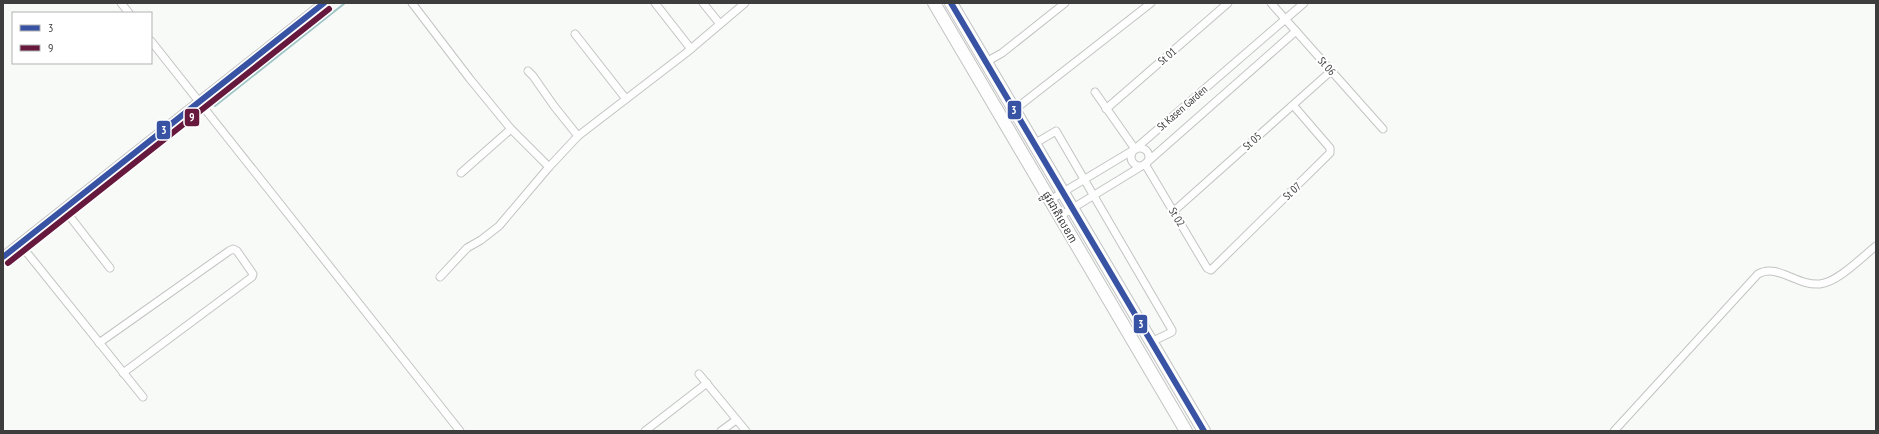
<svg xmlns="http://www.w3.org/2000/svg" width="1879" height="434" viewBox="0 0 1879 434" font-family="'PT Sans Narrow','Noto Sans Khmer',sans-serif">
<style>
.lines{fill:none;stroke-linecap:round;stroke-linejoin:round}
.stream{stroke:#9fc5c6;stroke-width:2}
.street-casing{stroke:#c2c4c2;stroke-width:9}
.secondary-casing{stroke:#c2c4c2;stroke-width:11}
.highway-casing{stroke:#c2c4c2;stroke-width:14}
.street{stroke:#fefefe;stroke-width:7}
.secondary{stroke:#fefefe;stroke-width:9}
.highway{stroke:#fefefe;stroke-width:12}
.bus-1-casing{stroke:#fff;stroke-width:9}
.bus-2-casing{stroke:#fff;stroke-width:9}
.bus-1{stroke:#3853a4;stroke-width:6}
.bus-2{stroke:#66183d;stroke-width:6}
.labels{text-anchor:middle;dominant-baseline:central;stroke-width:4;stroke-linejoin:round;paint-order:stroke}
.street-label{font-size:11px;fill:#3c3d3c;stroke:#fff}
.line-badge{stroke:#fff;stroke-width:1.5}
.badge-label{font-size:11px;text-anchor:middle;font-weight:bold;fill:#fff}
</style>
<rect width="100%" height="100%" fill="#f8faf8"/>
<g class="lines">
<path class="stream" d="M215 106 345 3"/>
<g class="street-casing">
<g id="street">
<path d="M121 3 129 13"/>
<path d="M412 3 470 79 511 129 549 167"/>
<path d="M655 3 691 49"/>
<path d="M703 3 720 24"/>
<path d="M1271 3 1383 129"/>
<path d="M575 34 626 99"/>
<path d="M151 41 460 431"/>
<path d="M986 62 1002 53 1065 3"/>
<path d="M528 71 533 76 554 106 578 136"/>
<path d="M1095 92 1135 149"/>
<path d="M1106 109 1228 3"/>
<path d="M1014 110 1151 3"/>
<path d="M1034 144 1056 131 1172 330V332L1151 342"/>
<circle cx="1140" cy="157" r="9"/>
<path d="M1145 164 1207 268 1211 270 1330 153V148L1293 105"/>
<path d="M461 173 511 129"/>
<path d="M1050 200 1135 149 1304 3"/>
<path d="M64 209 110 268"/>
<path d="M1174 211 1331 71"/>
<path d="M1060 216 1145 164 1296 31"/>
<path d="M20 244 143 397"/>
<path d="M440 277 467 248 481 240 499 226 549 167 578 136 686 53 745 3"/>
<path d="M99 343 229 251 233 249 237 251 253 274 252 277 123 373"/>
<path d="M699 374 746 431"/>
<path d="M645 431 707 383"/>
<path d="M721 431 736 420"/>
<path d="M1614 431 1758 274C1778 263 1796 286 1820 284 1838 282 1862 257 1876 246"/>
</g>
</g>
<g class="secondary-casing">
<path id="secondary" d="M3 257 324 3"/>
</g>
<g class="highway-casing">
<g id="highway">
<path d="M934 3 1186 431"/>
<path d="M951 3 1204 431"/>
</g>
</g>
<use href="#street" class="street"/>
<use href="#secondary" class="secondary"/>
<use href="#highway" class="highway"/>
<g class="bus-1-casing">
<g id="bus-1">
<path d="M951 3 1204 431"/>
<path d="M3 257 324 3"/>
</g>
</g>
<g class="bus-2-casing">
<path id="bus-2" d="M8 263 329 9"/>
</g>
<use href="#bus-1" class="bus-1"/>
<use href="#bus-2" class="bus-2"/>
</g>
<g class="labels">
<g class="street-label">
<text transform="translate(1167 56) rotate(-41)">St 01</text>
<text transform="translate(1327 66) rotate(48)">St 06</text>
<text transform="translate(1182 108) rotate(-41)">St Kasen Garden</text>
<text transform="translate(1252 141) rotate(-42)">St 05</text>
<text transform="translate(1292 191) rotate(-44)">St 07</text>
<text transform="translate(1060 217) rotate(60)">ផ្លូវជាតិលេខ៣</text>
<text transform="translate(1177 217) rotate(59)">St 02</text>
</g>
</g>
<g class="line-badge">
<rect x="1007" y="100" width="15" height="20" rx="4" fill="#3853a4"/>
<rect x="184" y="108" width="16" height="19" rx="4" fill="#66183d"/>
<rect x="156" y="120" width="15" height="20" rx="4" fill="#3853a4"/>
<rect x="1133" y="314" width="15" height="20" rx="4" fill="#3853a4"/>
</g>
<g class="badge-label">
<text x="1014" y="114">3</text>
<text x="192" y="121">9</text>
<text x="164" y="134">3</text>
<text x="1141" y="328">3</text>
</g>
<rect width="1879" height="434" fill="none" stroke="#3c3d3c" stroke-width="8"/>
<rect x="12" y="12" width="140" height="52" fill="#ffffff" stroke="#b1b1b1"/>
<rect x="20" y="25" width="20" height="6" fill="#3853a4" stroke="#b1b1b1"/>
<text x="48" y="32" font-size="12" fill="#3c3d3c">3</text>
<rect x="20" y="45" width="20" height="6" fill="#66183d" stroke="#b1b1b1"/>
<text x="48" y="52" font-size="12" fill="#3c3d3c">9</text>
</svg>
